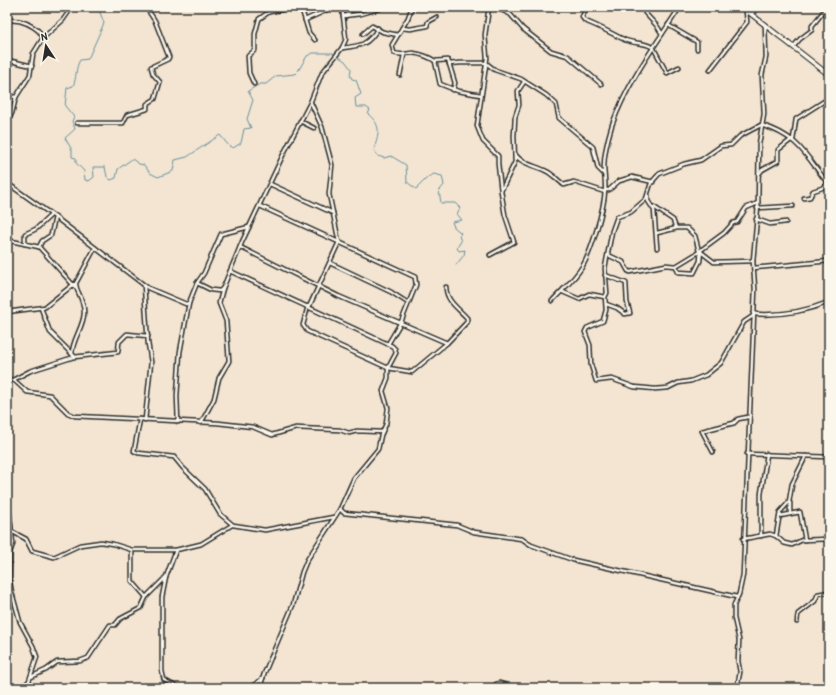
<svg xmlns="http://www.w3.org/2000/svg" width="836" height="695" viewBox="0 0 836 695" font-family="'Patrick Hand',sans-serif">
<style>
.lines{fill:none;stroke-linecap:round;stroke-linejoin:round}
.stream{stroke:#668fa1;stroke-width:1}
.street-casing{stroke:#2b2b2b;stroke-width:5.5}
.secondary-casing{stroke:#2b2b2b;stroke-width:6}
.street{stroke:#fbf7ec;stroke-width:2.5}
.secondary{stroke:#fbf7ec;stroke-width:3.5}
</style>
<rect width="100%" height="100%" fill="#f3e5d1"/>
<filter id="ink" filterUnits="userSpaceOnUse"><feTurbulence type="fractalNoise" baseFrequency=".025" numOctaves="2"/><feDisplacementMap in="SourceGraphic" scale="8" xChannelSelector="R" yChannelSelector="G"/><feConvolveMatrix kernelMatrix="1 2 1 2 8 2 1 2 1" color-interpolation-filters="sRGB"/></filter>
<g filter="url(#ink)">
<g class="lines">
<g class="stream">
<path d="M96 7 99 10 104 23 88 59 80 60C75 68 77 78 73 86L67 88 65 106 74 117 72 121 75 129 65 138 72 150V157L76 158V163L84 171 85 180 89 181 94 177 93 167H105L107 177 111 180 116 178 118 169 132 159 139 164 144 165 150 173 158 177 173 171 175 160 187 157 220 135 229 146 233 148 241 143 244 129 251 128 247 119 253 100 248 91 260 84H266L276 76 295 74 298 71 307 56 313 53H333L345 61 351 69 350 75 352 79 356 80 361 94 355 98 356 107H366L370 110 368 114C383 127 378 134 374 150L378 156 384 158 391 156 406 165 407 182 416 189 428 177 434 174 442 176 444 185 439 191 441 203H455L460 208 457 214 462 220 452 222 454 227 461 233 459 236 461 241 457 248 459 251 465 250 464 255 456 265"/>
<path d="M751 7 755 10"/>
</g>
<g class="street-casing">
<g id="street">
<path d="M301 7 309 33 315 40"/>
<path d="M412 7 408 18 392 45 394 53C401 56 407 53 413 53 420 54 429 57 435 61L440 84 458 91 481 95"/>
<path d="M489 7 485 35 487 58 477 126 483 141 498 156V164L501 191"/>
<path d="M495 7 510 14 523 29 551 51 568 56 601 84"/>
<path d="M587 7 582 17 585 21C599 26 612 34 625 40 635 44 644 42 652 47"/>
<path d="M646 7 645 13 657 26 662 34"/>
<path d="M751 14 758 7"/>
<path d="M343 16 360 14 385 7"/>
<path d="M346 16 353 7"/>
<path d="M7 19C11 21 16 20 20 21 28 23 41 30 43 38L33 54 30 75 16 97 12 113 7 123"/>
<path d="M305 20 325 11V7"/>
<path d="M668 25 697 42V49"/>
<path d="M402 28 410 29 427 26 428 22 437 17"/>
<path d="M363 34 372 26 383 32 398 35"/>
<path d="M43 38 63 20 72 7"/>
<path d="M794 46 800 39 812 30V26L827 7"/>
<path d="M653 47 667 73 679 67"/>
<path d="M342 48C361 46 368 45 378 28"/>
<path d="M7 60 32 66"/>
<path d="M435 61 448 60 455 83 453 90"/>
<path d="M449 64 460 63H486L495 70 521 79 546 95 556 104 559 118 593 147 598 168 604 174"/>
<path d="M710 70 747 22 746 11"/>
<path d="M400 75 404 55"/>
<path d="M254 84 249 73 248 56 255 50V34L259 19 269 12 297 7"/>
<path d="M7 96 16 97"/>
<path d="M300 121 314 128"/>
<path d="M77 123H123L127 115 147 109V104L155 99 160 82 153 74 151 67 168 59 169 57 155 21 146 7"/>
<path d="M793 140 796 119 829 98"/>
<path d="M515 154C521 164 537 166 546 171 550 172 560 182 564 185L574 182 605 192"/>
<path d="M759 174 762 170 778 161V150L792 139"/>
<path d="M7 183 55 217 148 288 186 304 189 303 197 283 211 290 220 291 223 288 242 242 284 153 310 103 322 73 342 48 346 39 342 7"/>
<path d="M270 184 333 213"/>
<path d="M605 190H609L619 181 632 177 653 182"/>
<path d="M648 196V201L654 210 657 248"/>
<path d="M804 198 810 197 813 191 822 188 828 183"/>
<path d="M260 206 415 277 416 285 401 322 388 344"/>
<path d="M654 207 673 220 676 228"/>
<path d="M757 208 793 206"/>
<path d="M55 217 51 235 42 241 39 247 75 287"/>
<path d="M756 219 770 224 786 222"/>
<path d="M657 233 677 228H687L695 236 700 255"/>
<path d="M7 240 39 247"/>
<path d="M25 244V234L36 229 51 215"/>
<path d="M240 247 338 296 447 343"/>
<path d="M701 252 714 262 753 261"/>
<path d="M490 255 514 242 505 215 501 191 515 162 514 136 515 117 519 105 518 91 524 82"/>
<path d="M608 255 623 262 628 271 630 272 666 265 676 266 678 272 694 273 700 261 701 250 724 233 733 223 737 222 746 208 758 203"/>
<path d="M330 263 391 292 408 303"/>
<path d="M676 266 699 252"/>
<path d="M754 268 829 261"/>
<path d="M230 271 392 346 395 349 396 353 388 368V378L383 391 388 408 386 424 381 435 378 449 354 478 340 509 307 560 302 572 293 605 264 674 260 688"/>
<path d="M605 275 626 283 627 302 630 313 625 314 617 308 606 304"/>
<path d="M197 283 204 273 221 234 249 227"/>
<path d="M144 285 148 343 151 362 145 420"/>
<path d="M563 292 579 299 589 294 605 297 606 310 603 321 587 328 585 332 590 345 591 365 596 381 612 379 634 387 655 389 668 388 678 383 691 381 706 375 721 363 744 322 753 316"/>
<path d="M605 297 607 293 605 268 612 231 617 217 631 212 646 199 651 183 659 174 684 164 701 160 721 146 731 145 740 136 761 125C799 136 806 156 829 185"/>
<path d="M552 301C562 290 574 280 582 267 591 253 604 209 605 191 606 183 604 175 604 167 604 154 608 138 612 125 628 81 655 46 680 7"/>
<path d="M308 306 303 325 307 331 388 368 412 372 447 343 467 322V318C458 308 446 301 446 287"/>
<path d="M309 307 339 242 329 194 332 165 322 127 311 103"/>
<path d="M41 308 50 332 72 354"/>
<path d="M7 312 45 307 74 284"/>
<path d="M753 314C780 316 804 312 829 302"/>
<path d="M74 356 72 354C72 340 83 328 84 314 85 299 75 291 76 283L95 248"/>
<path d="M7 378 15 381 27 392 50 395 68 413 75 416 218 423 253 427 272 435 296 428 340 430 349 433 357 431 382 432"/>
<path d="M13 380 30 371 74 357 118 352 119 342 127 334 148 336"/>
<path d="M140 419 134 451 138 453 174 457 183 468 205 489 220 514 233 525 265 530 334 517"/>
<path d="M178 422 177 396 180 352 189 303"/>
<path d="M201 423 214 399 219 378 229 361 226 321 219 303 223 288"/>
<path d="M713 452 702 431 734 423 738 419 748 417"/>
<path d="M747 454 829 457"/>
<path d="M7 491 13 544 10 552 9 578 12 593 20 622 33 646 37 657 29 681 22 688"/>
<path d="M340 509 344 513 457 525 474 532 522 539 531 545 573 560 737 597"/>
<path d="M790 514 800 512 805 540"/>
<path d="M780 516 790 514V503"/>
<path d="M11 531 26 539 32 551 54 557 80 545 101 542 113 544 132 550H176L201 544 232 525"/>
<path d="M761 536V494L767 454"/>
<path d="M776 536 780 512 789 502 792 484 806 456"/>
<path d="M743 539 770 534 776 536 784 543 792 545 802 540 829 539"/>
<path d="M176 550 166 577 162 597V671L164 680 178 688"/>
<path d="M132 551V581L146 597"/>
<path d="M797 622 798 614 815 601 818 594 829 592"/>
<path d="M31 677 46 670 57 662 80 661 88 658 110 625H115L120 619 141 608 146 597 166 577"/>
<path d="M251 688 263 678"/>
<path d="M496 688V684L499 683 516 688"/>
<path d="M737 688 740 672 738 661 739 640 734 618V605L739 594 743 575 755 289 753 261 758 206 759 144 764 114 762 75 766 57 765 25"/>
<path d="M824 688 829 687"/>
</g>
</g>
<g class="secondary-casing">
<path id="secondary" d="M742 7 829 75"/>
</g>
<use href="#street" class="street"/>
<use href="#secondary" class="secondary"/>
</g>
</g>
<rect width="836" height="695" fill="none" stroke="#fbf7ec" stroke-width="24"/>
<rect x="12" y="12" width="812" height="671" fill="none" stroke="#2b2b2b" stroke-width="1.5" filter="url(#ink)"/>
<g transform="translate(46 46) rotate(348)" stroke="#fbf7ec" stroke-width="3" paint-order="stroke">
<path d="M0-3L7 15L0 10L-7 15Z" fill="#2b2b2b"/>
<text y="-6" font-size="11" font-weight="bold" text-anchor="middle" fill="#2b2b2b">N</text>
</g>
</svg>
